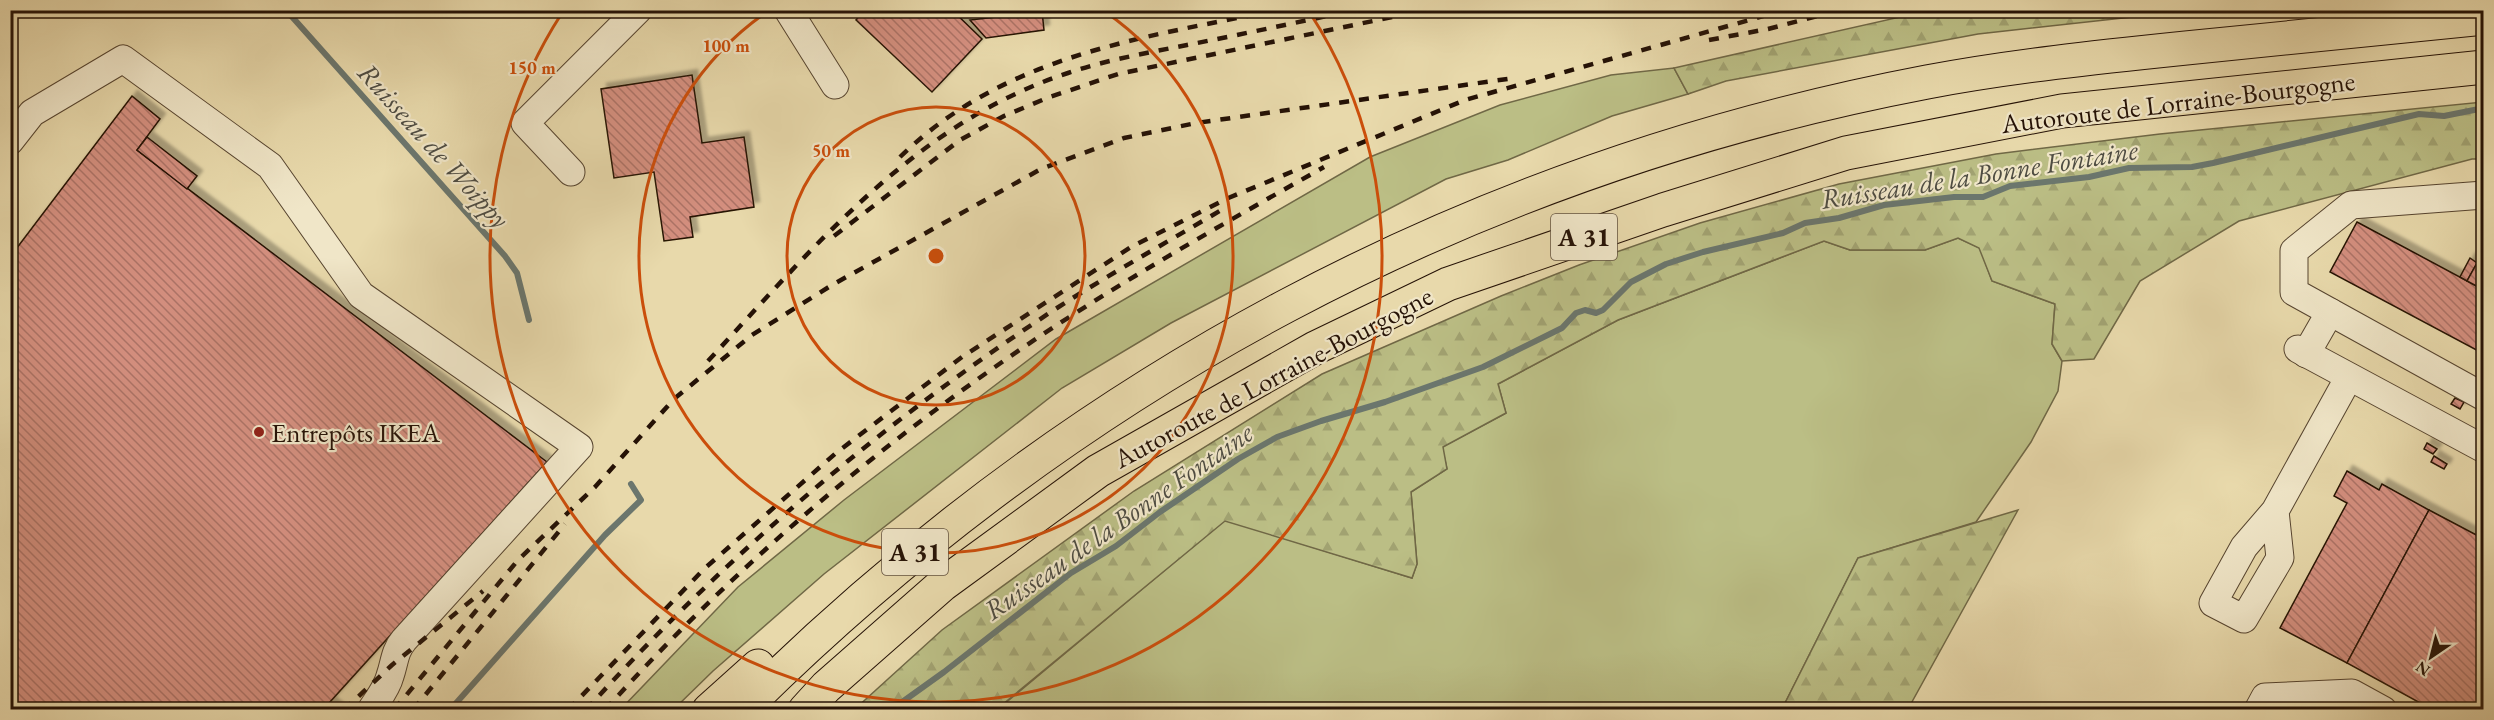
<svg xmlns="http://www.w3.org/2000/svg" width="2494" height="720" viewBox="0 0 2494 720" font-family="'EB Garamond',serif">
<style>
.green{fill:#bbbe85;stroke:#706846;stroke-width:1.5}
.forest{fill:url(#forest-firs);stroke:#706846;stroke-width:1.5}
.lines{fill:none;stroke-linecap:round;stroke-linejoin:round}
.stream{stroke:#6b766d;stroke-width:6}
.building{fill:url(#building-back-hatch);stroke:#251206;stroke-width:1.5;filter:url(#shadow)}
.minor-casing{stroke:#56442f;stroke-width:29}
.highway-casing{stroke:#251206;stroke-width:35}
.minor{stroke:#f0e6c8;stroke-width:27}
.highway{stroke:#e8d9ab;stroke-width:33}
.rail{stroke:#251206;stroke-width:4.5;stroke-dasharray:10 10;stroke-linecap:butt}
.ring{fill:none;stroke:#cb4e0b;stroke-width:3}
.poi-dot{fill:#8f2418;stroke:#f0e6c8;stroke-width:2}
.labels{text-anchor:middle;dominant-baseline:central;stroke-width:4.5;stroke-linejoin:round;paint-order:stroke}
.shield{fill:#f0e6c8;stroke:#625240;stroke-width:1.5}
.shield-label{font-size:26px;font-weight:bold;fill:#251206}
.street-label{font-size:27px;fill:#251206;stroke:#f0e6c8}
.poi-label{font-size:27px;fill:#251206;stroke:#f0e6c8;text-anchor:start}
.water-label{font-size:28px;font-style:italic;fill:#4e4c42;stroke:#f0e6c8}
.centre{fill:#cb4e0b;stroke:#f0e6c8;stroke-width:3}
.ring-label{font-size:18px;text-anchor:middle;font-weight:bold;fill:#cb4e0b;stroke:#f0e6c8;stroke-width:4.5;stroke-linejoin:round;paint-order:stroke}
</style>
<defs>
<pattern id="forest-firs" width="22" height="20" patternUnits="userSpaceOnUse" patternTransform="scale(1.5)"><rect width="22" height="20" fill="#bbbe85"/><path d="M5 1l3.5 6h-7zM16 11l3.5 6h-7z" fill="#a1a271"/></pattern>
<pattern id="building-back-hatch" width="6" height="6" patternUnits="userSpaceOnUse" patternTransform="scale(1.5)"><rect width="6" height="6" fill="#d48f7f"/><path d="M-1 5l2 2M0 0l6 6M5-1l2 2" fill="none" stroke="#ac7366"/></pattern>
<filter id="shadow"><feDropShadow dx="5.5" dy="-5.5" stdDeviation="1.5" flood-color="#0004"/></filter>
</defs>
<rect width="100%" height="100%" fill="#e8d9ab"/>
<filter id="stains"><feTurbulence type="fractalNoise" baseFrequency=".00333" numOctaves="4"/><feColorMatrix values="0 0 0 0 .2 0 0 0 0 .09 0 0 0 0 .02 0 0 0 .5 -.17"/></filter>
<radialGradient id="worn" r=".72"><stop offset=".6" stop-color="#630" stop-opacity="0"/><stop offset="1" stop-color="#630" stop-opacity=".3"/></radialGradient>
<g class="green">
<path d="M1674 68 1688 94 1612 116 1508 160 1446 179 1171 323 1062 388 824 574 713 671 674 709 620 710 738 587 844 500 1056 339 1370 157 1500 105 1611 75Z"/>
<path d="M1958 238 1980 248 1992 281 2055 304 2052 344 2062 361 2058 391 2031 442 1976 522 1858 558 1782 709 997 710 1225 520 1412 578 1417 564 1411 492 1447 469 1442 447 1506 413 1498 384 1618 320 1824 241 1850 250H1925Z"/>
</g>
<g class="forest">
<path d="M1927 11V10L2187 11 1978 34 1726 81 1688 94 1674 68Z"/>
<path d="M2483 102V159H2472L2239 221 2140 281 2094 359 2062 361 2052 344 2055 304 1992 281 1979 248 1958 238 1925 250H1850L1824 241 1618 320 1498 384 1506 413 1443 447 1447 469 1411 492 1417 564 1412 578 1225 521 997 709H855L942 630 1134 491 1322 374 1501 296 1579 265 1700 223 1839 184 1996 154 2160 134Z"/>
<path d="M2018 510 1908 709H1782L1858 558Z"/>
</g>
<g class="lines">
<g class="stream">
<path d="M286 10 505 256 517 273 529 320"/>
<path d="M450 710 605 535 641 500 631 484"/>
<path d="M891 710 944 672 1071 573 1116 546 1160 512 1238 459 1277 437 1321 421 1385 402 1483 367 1562 328 1576 313 1585 310 1596 313 1603 310 1631 282 1666 264 1703 252 1783 233 1805 223 1839 218 1884 205 1954 197H1983L2010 186 2089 177 2129 168 2192 167 2213 163 2419 114 2444 116 2484 108"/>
</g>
</g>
<g class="building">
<path d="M864 10H952L982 39 932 92 856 20Z"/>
<path d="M996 10H1045L1042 11 1044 30 986 38 970 20 996 17Z"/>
<path d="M692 75 702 143 744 137 754 207 690 217 693 237 664 241 654 172 614 178 601 89Z"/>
<path d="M132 96 160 119 137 150 547 462 330 702 340 710H10V257Z"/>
<path d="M147 137 197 176 187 189 137 150Z"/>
<path d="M2357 222 2484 290V354L2330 272Z"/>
<path d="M2470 258 2477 263 2467 281 2460 277Z"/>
<path d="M2477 263 2484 266V290L2467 281Z"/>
<path d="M2455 398 2464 402 2460 409 2451 404Z"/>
<path d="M2427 443 2437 449 2433 454 2424 449Z"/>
<path d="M2434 456 2447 464 2444 469 2431 462Z"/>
<path d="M2347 471 2379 490 2382 484 2429 510 2347 663 2280 628 2347 503 2334 496Z"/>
<path d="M2429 510 2484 539V710H2433L2347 663Z"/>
</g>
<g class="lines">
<g class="minor-casing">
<g id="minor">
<path d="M788 10 835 85"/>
<path d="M10 141 32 113 123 59 270 166 361 295 579 447 404 640C394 652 395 662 390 676 387 688 378 699 371 710"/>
<path d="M571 172 525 123 638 10"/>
<path d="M2484 195 2351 205 2294 251V292L2484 397"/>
<path d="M2298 349 2484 449"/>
<path d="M2306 354 2330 312"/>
<path d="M2275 511 2280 558 2244 619 2213 603 2244 547 2275 511 2349 377"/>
<path d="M2258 710 2265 697 2352 693 2383 710"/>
</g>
</g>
<g class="highway-casing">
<g id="highway">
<path d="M709 710 758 666"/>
<path d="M742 710C1072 382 1470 169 1927 82 2012 66 2099 57 2186 48 2285 38 2384 28 2484 18"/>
<path d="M805 710 826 687 942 585 1098 471 1315 348 1448 284 1663 210 1846 153 2062 111 2484 67"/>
</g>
</g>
<use href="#minor" class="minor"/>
<use href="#highway" class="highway"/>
<g class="rail">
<path d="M1709 40 1768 29 1840 10"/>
<path d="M900 157C1005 55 1141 38 1277 10"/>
<path d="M834 236 960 140 1004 116 1047 98 1118 74 1426 10"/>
<path d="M708 361C813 248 915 123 1068 73 1106 60 1147 53 1187 45 1243 34 1299 22 1355 10"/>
<path d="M344 710 392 665 483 591"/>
<path d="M394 710 518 560 595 487 674 399 752 335 832 285 1041 169 1124 138 1196 123 1514 78"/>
<path d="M413 710 565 524"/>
<path d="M568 710 704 569 836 453 962 357 1131 247 1226 199 1465 100 1785 10"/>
<path d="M586 710C725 556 884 421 1057 308 1113 272 1171 240 1228 206"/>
<path d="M605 710C724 578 859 461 1005 360 1107 289 1216 228 1324 167"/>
</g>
</g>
<g class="ring">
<circle cx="936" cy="256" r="149"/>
<path d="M1104 11A297 297 0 1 1 768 11"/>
<path d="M1310 13A446 446 0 1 1 562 13"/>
</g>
<circle class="poi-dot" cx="259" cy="432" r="6"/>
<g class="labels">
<g class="shield">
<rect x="1551" y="214" width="66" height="46" rx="4.5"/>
<rect x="882" y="529" width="66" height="46" rx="4.5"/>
</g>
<g class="shield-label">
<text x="1584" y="237">A 31</text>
<text x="915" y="552">A 31</text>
</g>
<g class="street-label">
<text transform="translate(2178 102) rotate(-7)">Autoroute de Lorraine-Bourgogne</text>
<text transform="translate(1273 377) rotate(-28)">Autoroute de Lorraine-Bourgogne</text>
</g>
<g class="poi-label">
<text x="271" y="432">Entrepôts IKEA</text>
</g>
<g class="water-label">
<text transform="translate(434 145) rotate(48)">Ruisseau de Woippy</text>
<text transform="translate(1979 174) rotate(-9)">Ruisseau de la Bonne Fontaine</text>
<text transform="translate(1118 521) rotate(-35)">Ruisseau de la Bonne Fontaine</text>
</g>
</g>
<circle cx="936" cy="256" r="9" class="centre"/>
<g class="ring-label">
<text x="726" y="52">100 m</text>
<text x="532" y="74">150 m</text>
<text x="831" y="157">50 m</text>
</g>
<rect width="2494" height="720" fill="none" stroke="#e8d9ab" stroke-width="36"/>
<rect x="12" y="12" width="2470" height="696" fill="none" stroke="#251206" stroke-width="3"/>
<rect x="18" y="18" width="2458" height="684" fill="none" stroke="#251206" stroke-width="1.5"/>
<g transform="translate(2431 657) rotate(215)" stroke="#f0e6c8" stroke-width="4.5" paint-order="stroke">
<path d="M0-4.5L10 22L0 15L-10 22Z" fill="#251206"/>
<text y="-9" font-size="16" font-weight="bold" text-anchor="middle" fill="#251206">N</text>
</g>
<rect width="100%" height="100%" filter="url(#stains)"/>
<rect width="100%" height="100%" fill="url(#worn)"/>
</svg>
